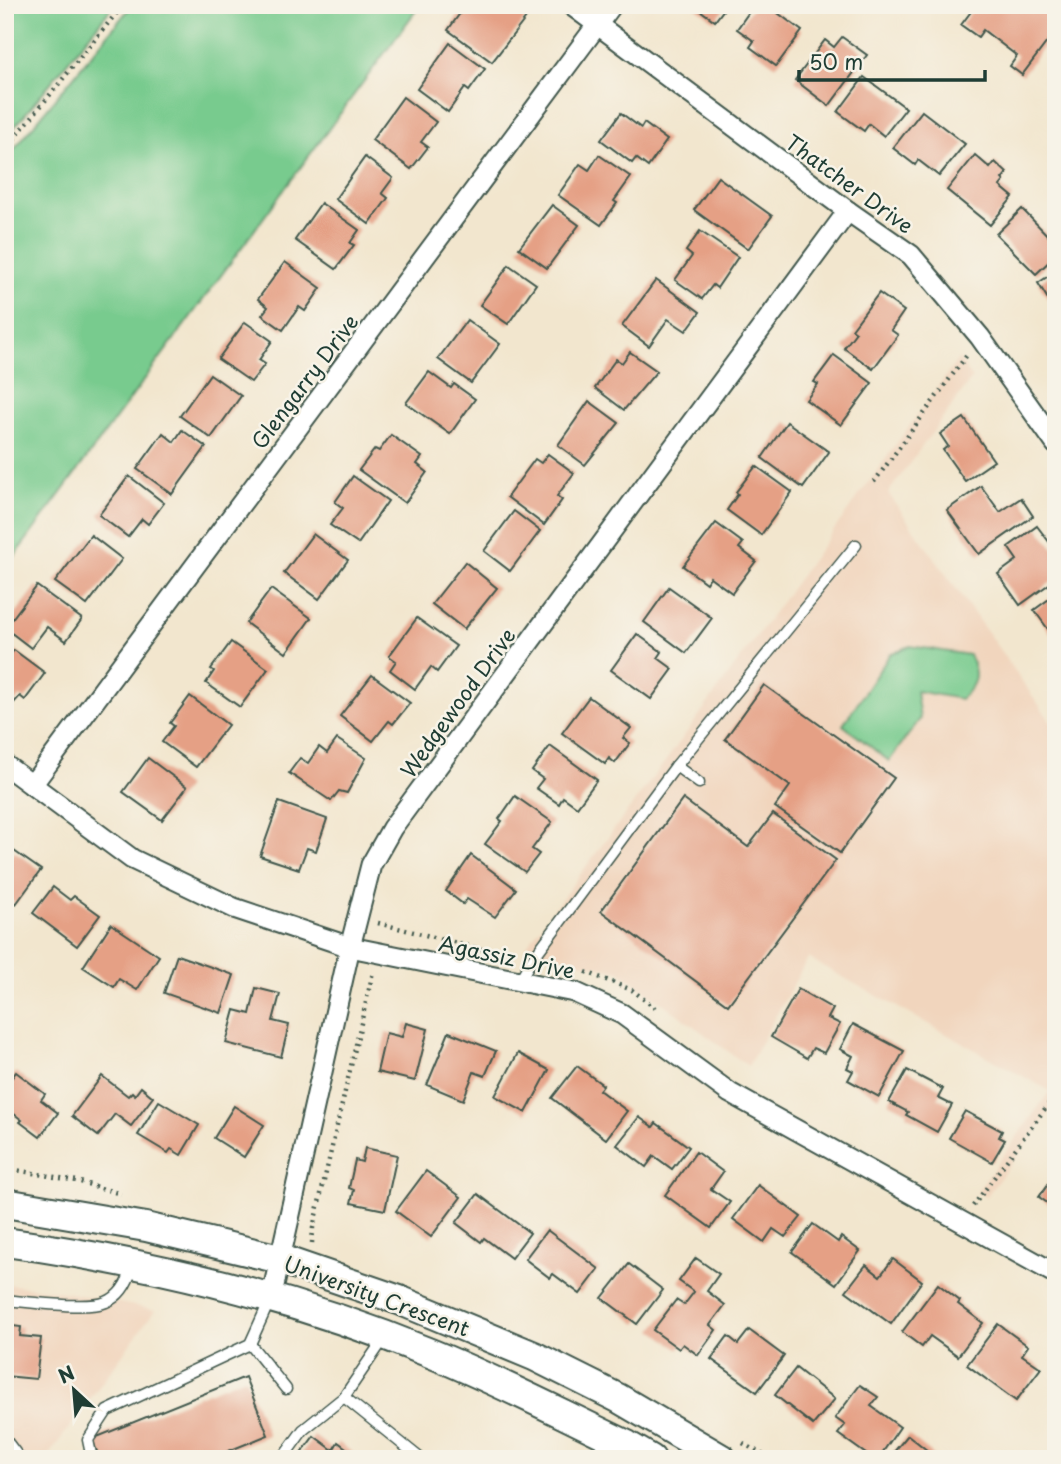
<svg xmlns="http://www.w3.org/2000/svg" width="1061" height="1464" viewBox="0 0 1061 1464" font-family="'Playpen Sans',sans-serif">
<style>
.built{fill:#f1d5bd}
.green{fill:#78cb8e;stroke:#4c8461;stroke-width:2}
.building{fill:#e5a085}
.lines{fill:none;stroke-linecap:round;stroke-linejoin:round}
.service-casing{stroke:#3f564b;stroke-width:13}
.minor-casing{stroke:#3f564b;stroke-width:23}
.secondary-casing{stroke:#3f564b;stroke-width:32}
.path{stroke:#3f564b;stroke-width:4.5;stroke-dasharray:2 5;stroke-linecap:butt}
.service{stroke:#fff;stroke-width:10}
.minor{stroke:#fff;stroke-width:19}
.secondary{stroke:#fff;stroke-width:28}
.labels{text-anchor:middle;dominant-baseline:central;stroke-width:5;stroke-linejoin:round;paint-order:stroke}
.street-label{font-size:21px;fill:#1f3d34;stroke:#f7f3e8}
</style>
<rect width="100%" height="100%" fill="#f7f3e8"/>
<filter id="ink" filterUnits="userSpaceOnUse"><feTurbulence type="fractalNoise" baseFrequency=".0143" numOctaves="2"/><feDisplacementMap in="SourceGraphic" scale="14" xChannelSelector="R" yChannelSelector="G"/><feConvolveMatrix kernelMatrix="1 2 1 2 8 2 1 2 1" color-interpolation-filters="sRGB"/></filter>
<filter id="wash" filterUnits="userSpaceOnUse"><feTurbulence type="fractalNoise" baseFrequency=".00686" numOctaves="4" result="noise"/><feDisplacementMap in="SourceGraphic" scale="28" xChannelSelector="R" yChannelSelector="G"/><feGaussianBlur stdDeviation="1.57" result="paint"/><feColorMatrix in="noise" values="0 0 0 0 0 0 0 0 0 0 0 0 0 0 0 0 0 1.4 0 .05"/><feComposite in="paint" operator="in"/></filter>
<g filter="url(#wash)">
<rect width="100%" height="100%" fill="#f2e6ce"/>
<g class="built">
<path d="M959 358 972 378 888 493 1056 729V1103L986 1197 977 1192 1050 1091 808 958 748 1066 619 971 524 949 682 739Z"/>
<path d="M5 1284 69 1293 155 1310 46 1459H5Z"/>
</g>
<g class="green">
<path d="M17 5H114L5 139V17Z"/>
<path d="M132 5H420L5 569V160Z"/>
<path d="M910 646 969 655C979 674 977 685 960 699L916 691 920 719 889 761 843 725 890 654Z"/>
</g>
<g id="blocks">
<g class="building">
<path d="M466 5H509L526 18 492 62 448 30Z"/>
<path d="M693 5H727L715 21Z"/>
<path d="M754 5H767L802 31 776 66 750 47 754 41 737 29Z"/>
<path d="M976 5H1038L1043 9 1047 5 1056 11V30L1022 75 1010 66 1017 56 983 30 978 37 961 25Z"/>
<path d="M842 37 867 55 829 106 795 80 825 40 834 47Z"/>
<path d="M450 43 485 69 469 91 465 88 448 112 417 89Z"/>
<path d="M864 77 906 108 884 136 869 124 864 131 838 112Z"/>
<path d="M403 97 436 122 421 142 428 147 411 169 372 140Z"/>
<path d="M922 111 965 144 939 176 918 160 915 165 893 148Z"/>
<path d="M621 113 641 128 644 123 667 140 648 167 636 158 632 163 601 140Z"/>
<path d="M599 155 631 177 614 201 617 203 601 225 558 195 580 164 589 170Z"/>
<path d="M975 155 990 168 995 162 1007 173 1002 179 1004 181 1000 186 1013 197 990 225 947 190Z"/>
<path d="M365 157 393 178 382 193 388 198 369 224 335 199Z"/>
<path d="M718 177 772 216 748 249 694 210Z"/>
<path d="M321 203 359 230 350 243 354 245 336 269 295 240Z"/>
<path d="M552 205 579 225 547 268 519 248Z"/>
<path d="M1022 209 1056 244V255L1036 274 996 234Z"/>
<path d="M700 231 738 257 717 288 713 285 702 299 675 280 692 256 686 251Z"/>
<path d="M285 262 321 288 305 311 299 307 283 330 262 315 268 307 258 299Z"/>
<path d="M509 265 536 284 508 324 480 305Z"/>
<path d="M1056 271V305L1053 307 1038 283Z"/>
<path d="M656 280 700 312 686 331 668 319 649 346 622 326Z"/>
<path d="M879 293 904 311 891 330 898 335 873 369 844 348 856 332 852 329Z"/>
<path d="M467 320 500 344 471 383 438 359Z"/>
<path d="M245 322 272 341 259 360 265 364 251 382 218 359Z"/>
<path d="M630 352 657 371 624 410 595 388 616 359 622 363Z"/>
<path d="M834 355 872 383 841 425 806 400 818 384 814 382Z"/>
<path d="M429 372 451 388 454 384 475 399 450 434 406 403Z"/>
<path d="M210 374 241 396 211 438 180 416Z"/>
<path d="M589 401 619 423 585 465 558 445Z"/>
<path d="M964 418 994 461 965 481 943 450 948 446 940 434Z"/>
<path d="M787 422 829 452 803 488 762 458Z"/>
<path d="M182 430 206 447 172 494 137 469 163 433 174 442Z"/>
<path d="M391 435 422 457 417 464 427 472 405 503 359 470 375 449 379 451Z"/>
<path d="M548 454 574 473 557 496 562 500 544 525 507 497 535 459 541 463Z"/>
<path d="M756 466 792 492 761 535 727 510 738 494 736 492Z"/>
<path d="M129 476 164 503 148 524 142 519 128 537 99 515Z"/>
<path d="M353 476 388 501 358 544 330 525 343 508 335 502Z"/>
<path d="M981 486 1000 512 1021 498 1033 516 979 554 947 510Z"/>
<path d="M514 511 540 531 510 571 484 551Z"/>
<path d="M716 523 743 543 739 548 756 561 732 593 710 577 706 583 683 566Z"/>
<path d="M1037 526 1056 551V579L1020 605 998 574 1017 560 1008 547Z"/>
<path d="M313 534 348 560 319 599 284 573Z"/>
<path d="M91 535 122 559 87 605 55 582Z"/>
<path d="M465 562 497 588 464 629 432 604Z"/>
<path d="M37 586 82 619 66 641 47 627 31 648 5 628Z"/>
<path d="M669 587 712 618 686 653 644 622Z"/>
<path d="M271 589 311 618 286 653 246 623Z"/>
<path d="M1056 594V640L1034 610Z"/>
<path d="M417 618 456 646 437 672 431 667 415 689 390 670 396 661 389 656Z"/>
<path d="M637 634 662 652 658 658 673 669 651 699 611 670Z"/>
<path d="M231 642 268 669 240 707 206 683 214 671 211 669Z"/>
<path d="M14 650 45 673 25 700 20 696 12 705 5 700V661Z"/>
<path d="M372 675 410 703 393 724 389 721 373 741 340 716Z"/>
<path d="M764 685 894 778 840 853 775 807 790 786 725 739Z"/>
<path d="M190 696 228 725 196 767 162 742 174 726 170 723Z"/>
<path d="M589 697 631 728 623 738 630 743 615 763 609 758 605 764 562 733Z"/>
<path d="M337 739 366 758 347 793 339 791 331 801 289 773 300 758 308 763 319 747 327 753Z"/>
<path d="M550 746 597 780 577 807 563 797 559 804 536 788 543 779 532 771Z"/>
<path d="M148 758 187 787 162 820 123 792Z"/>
<path d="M515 796 552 822 532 849 539 854 525 872 485 844 502 821 499 819Z"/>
<path d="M683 799 748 847 773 814 836 860 728 1005 601 911Z"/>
<path d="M279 802 327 819 316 851 307 848 299 869 260 856Z"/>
<path d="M14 851 41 870 16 904 5 897V856L9 859Z"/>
<path d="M471 855 516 889 495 917 467 899 463 904 446 891Z"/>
<path d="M53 887 70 900 74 896 100 915 77 946 33 913Z"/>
<path d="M111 924 159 956 137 990 119 979 114 987 83 967Z"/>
<path d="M177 955 234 975 221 1013 164 993Z"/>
<path d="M256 988 280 994 273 1021 289 1025 281 1057 226 1043 235 1010 250 1014Z"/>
<path d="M798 989 833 1009 828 1018 840 1024 824 1053 813 1048 807 1058 771 1037Z"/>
<path d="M406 1023 428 1029 415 1081 377 1072 386 1033 402 1037Z"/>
<path d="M853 1024 904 1051 879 1097 848 1080 853 1071 847 1068 853 1056 840 1049Z"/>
<path d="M449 1032 496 1051 485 1076 474 1072 463 1100 427 1085Z"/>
<path d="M518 1053 549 1070 526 1113 495 1096Z"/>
<path d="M577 1066 603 1085 599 1090 627 1111 606 1139 552 1098Z"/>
<path d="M907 1070 943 1089 938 1098 952 1105 937 1132 906 1115 908 1112 889 1102Z"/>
<path d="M16 1072 45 1094 41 1100 58 1113 40 1137 20 1122 22 1120 5 1107V1087Z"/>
<path d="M102 1076 128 1096 132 1092 135 1095 141 1087 153 1097 131 1126 115 1114 98 1136 72 1116Z"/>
<path d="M159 1101 199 1125 181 1155 171 1149 168 1153 138 1135Z"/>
<path d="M234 1106 264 1125 244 1157 214 1138Z"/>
<path d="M965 1111 1002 1131 999 1137 1005 1140 992 1162 949 1138Z"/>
<path d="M639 1117 653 1127 656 1123 689 1147 672 1169 654 1156 646 1167 617 1145Z"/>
<path d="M365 1148 397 1155 385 1210 351 1203 354 1190 349 1188 355 1160 362 1162Z"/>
<path d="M696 1152 723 1172 711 1189 730 1202 711 1228 665 1195Z"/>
<path d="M426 1171 461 1197 431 1237 396 1211Z"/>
<path d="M1056 1173V1209L1039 1197Z"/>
<path d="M758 1185 801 1217 785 1237 773 1229 764 1242 733 1219Z"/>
<path d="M478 1194 530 1233 511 1258 484 1238 481 1242 456 1223Z"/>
<path d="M813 1224 838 1242 841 1237 860 1251 836 1284 792 1252Z"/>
<path d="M547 1230 599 1269 580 1294 553 1274 550 1278 525 1259Z"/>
<path d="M696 1258 719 1274 707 1291 725 1305 710 1325 716 1330 698 1355 683 1344 679 1349 653 1330 676 1300 684 1305 694 1292 679 1281Z"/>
<path d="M893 1259 922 1281 891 1324 846 1291 866 1265 880 1276Z"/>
<path d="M629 1264 663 1290 637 1324 602 1298Z"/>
<path d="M938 1284 960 1301 958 1304 983 1323 958 1356 930 1336 922 1347 902 1332Z"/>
<path d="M998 1324 1028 1346 1022 1355 1041 1368 1016 1401 967 1365Z"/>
<path d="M5 1325 21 1327 20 1336 41 1338 36 1379 5 1376Z"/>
<path d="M749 1330 784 1356 757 1392 711 1359 728 1336 738 1344Z"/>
<path d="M796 1368 835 1399 813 1425 775 1395Z"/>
<path d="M245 1377 268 1435 209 1459H100L92 1439Z"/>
<path d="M860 1385 878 1397 871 1406 900 1427 878 1459H873L838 1434 845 1425 835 1418Z"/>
<path d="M908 1435 938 1459H888Z"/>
<path d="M314 1436 333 1450 338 1442 361 1459H297Z"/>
</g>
</g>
</g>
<g filter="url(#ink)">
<use href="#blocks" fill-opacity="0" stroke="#3f564b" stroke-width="2"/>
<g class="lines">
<g class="service-casing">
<g id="service">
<path d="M676 766 699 783"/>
<path d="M519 981 531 961 676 766 856 545"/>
<path d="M5 1300C27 1302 89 1310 106 1302 121 1296 128 1282 132 1268"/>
<path d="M250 1344 286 1389"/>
<path d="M344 1397 421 1459"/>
<path d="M5 1439 20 1459"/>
<path d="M92 1459 88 1440 107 1411 250 1344 269 1302"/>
<path d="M282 1459 303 1430 344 1397 385 1337"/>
<path d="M595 1459 607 1438"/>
</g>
</g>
<g class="minor-casing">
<g id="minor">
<path d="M571 5 848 211 911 255 980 337 1056 444"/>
<path d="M5 765 132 859 234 908 350 947 574 992 622 1014 730 1093 1056 1274"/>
<path d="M32 785 612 5"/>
<path d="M271 1299 350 947 371 865 392 828 848 211"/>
</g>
</g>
<g class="secondary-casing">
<g id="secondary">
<path d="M5 1203 146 1227 280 1259 399 1300 534 1356 618 1398 722 1459"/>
<path d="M5 1242C148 1262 296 1298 430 1353 497 1380 562 1414 627 1445L651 1459"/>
</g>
</g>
<g class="path">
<path d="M5 150 123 5"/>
<path d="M874 482 967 355"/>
<path d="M378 923 485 950"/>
<path d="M586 972 632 990 655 1008"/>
<path d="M5 1168 77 1181 121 1194"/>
<path d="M973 1206 1056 1094"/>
<path d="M312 1243 313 1228 373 972"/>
<path d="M743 1443 770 1459"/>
</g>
<use href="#service" class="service"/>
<use href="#minor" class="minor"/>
<use href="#secondary" class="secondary"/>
</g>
</g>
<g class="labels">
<g class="street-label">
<text transform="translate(850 183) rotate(36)">Thatcher Drive</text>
<text transform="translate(304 381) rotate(-53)">Glengarry Drive</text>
<text transform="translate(457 702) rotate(-54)">Wedgewood Drive</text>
<text transform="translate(507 956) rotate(12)">Agassiz Drive</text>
<text transform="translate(377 1295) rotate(20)">University Crescent</text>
</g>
</g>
<rect width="1061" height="1464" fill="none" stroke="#f7f3e8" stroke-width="28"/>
<g transform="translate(74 1390) rotate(334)" stroke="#f7f3e8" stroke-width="5" paint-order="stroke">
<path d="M0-5L12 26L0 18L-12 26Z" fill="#1f3d34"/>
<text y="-10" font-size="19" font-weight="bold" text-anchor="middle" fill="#1f3d34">N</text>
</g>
<path d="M799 70v10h186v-10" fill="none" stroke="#1f3d34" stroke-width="3.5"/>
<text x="809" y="70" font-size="21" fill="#1f3d34" stroke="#f7f3e8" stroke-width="5" paint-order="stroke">50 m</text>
</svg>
